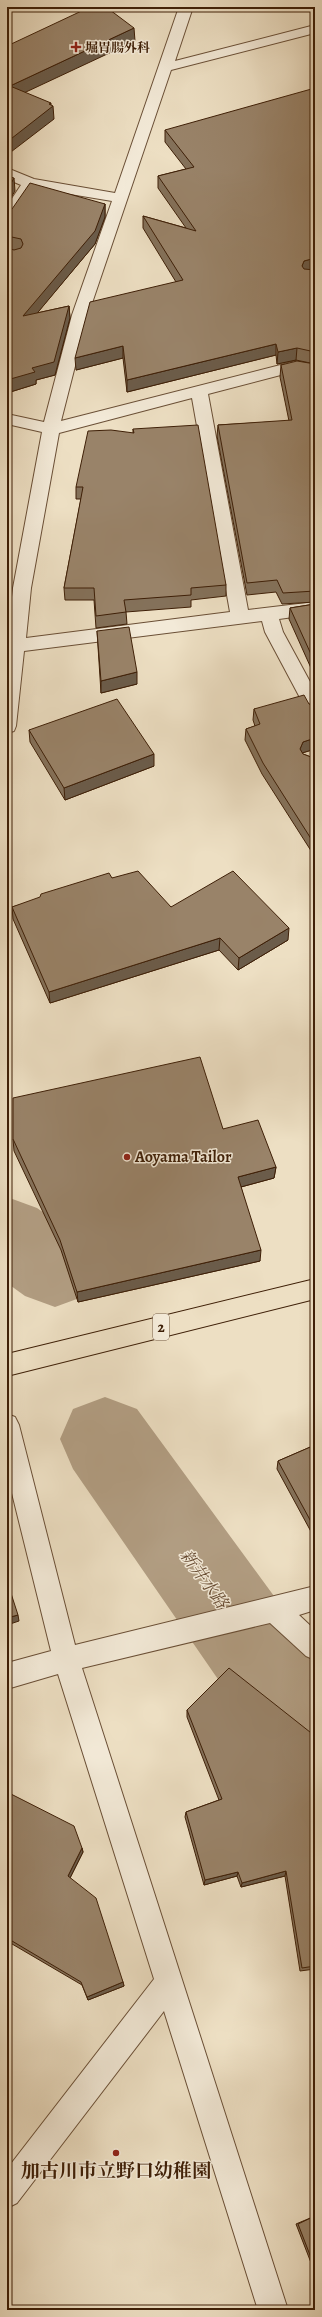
<svg xmlns="http://www.w3.org/2000/svg" width="322" height="2317" viewBox="0 0 322 2317" font-family="Alegreya,'Noto Serif JP',serif">
<style>
.lines{fill:none;stroke-linecap:round;stroke-linejoin:round}
.river{fill:#b29e83;fill-rule:evenodd}
.minor-casing{stroke:#6a4f36;stroke-width:2}
.highway-casing{stroke:#3e1f07;stroke-width:2}
.minor{fill:#f3ead8;fill-rule:evenodd}
.highway{fill:#eddfc3;fill-rule:evenodd}
.wall{fill:#84715a;stroke:#3e1f07}
.shaded-wall{fill:#6b5c4a;stroke:#3e1f07}
.building{fill:#998369;stroke:#3e1f07}
.poi-dot{fill:#8f2418;stroke:#f3ead8;stroke-width:1.5}
.labels{text-anchor:middle;dominant-baseline:central;stroke-width:3;stroke-linejoin:round;paint-order:stroke}
.far-poi-label{font-size:13px;font-weight:bold;fill:#3e1f07;stroke:#f3ead8;text-anchor:start}
.shield{fill:#f3ead8;stroke:#745c46;stroke-width:1}
.shield-label{font-size:15px;font-weight:bold;fill:#3e1f07}
.poi-label{font-size:16px;font-weight:bold;fill:#3e1f07;stroke:#f3ead8;text-anchor:start}
.water-label{font-size:17px;font-style:italic;fill:#674b32;stroke:#f3ead8}
.near-poi-label{font-size:19px;font-weight:bold;fill:#3e1f07;stroke:#f3ead8}
</style>
<rect width="100%" height="100%" fill="#eddfc3"/>
<filter id="stains"><feTurbulence type="fractalNoise" baseFrequency=".005" numOctaves="4"/><feColorMatrix values="0 0 0 0 .2 0 0 0 0 .09 0 0 0 0 .02 0 0 0 .5 -.17"/></filter>
<radialGradient id="worn" r=".72"><stop offset=".6" stop-color="#630" stop-opacity="0"/><stop offset="1" stop-color="#630" stop-opacity=".3"/></radialGradient>
<g class="lines">
<g class="river">
<path d="M7 1197 37 1208 85 1242 98 1269 85 1296 55 1307 25 1296 7 1283Z"/>
<path d="M105 1397 137 1409 301 1633 315 1645V1757L280 1743 233 1701 73 1469 60 1439 73 1409Z"/>
</g>
<g class="minor-casing">
<g id="minor">
<path d="M179 7H193L175 61 315 25V33L171 70 88 315 61 421 296 361 315 365V375L296 371 208 394 248 610 315 602V614L279 619 283 632 315 691V716L308 714 306 709 265 632 262 621 24 651 16 726 14 731 7 733V642L13 588 42 432 7 424V414L44 422 72 315 112 201 34 188 12 221 7 223V206L21 185 7 179V168L34 179 115 193ZM192 398 230 612 26 638 31 588 59 433Z"/>
<path d="M7 1414 15 1417 19 1425 75 1645 315 1586V1610L299 1615 315 1630V1660L306 1656 270 1623 82 1668 288 2310H258L164 2011 17 2203 7 2208V2169L154 1979 58 1674 7 1689V1663L51 1651 7 1473Z"/>
</g>
</g>
<g class="highway-casing">
<path id="highway" d="M315 1279V1299L7 1376V1354Z"/>
</g>
<use href="#minor" class="minor"/>
<use href="#highway" class="highway"/>
</g>
<g class="wall">
<path d="M165 130 315 270V364L296 360 277 364 276 355 127 392 123 358 76 370 176 282 143 228V216L186 228 158 188V176L186 169 165 142Z"/>
<path d="M105 204V217L95 244 37 313 69 306 70 318 55 375 36 380V384L7 393V211Z"/>
<path d="M315 364V602L282 604 276 592 247 595 217 436 218 425 289 421 280 377 281 365Z"/>
<path d="M133 429 226 585V596L191 600V607L126 612 127 624 96 628 94 600H65L64 588 81 499H76V487L133 433Z"/>
<path d="M315 604V677L289 619 290 608Z"/>
<path d="M97 631 137 684 101 693Z"/>
<path d="M309 704 315 706V749L302 753 303 754 311 757 315 756V857L262 774 245 740 246 729 255 726 253 720 254 709Z"/>
<path d="M29 730 154 766 65 800 30 742Z"/>
<path d="M112 878 171 907 288 940 238 970 219 950 50 1003 13 919 12 907Z"/>
<path d="M223 1129 276 1167 274 1178 241 1187 260 1261 78 1302 61 1250 14 1151 13 1139Z"/>
<path d="M315 1445V1539L277 1469 278 1461Z"/>
<path d="M187 1710 315 1736V1969L300 1971 285 1876 241 1887 237 1876 204 1885 185 1817 186 1812 219 1800 187 1717Z"/>
<path d="M7 1792 82 1848 83 1852 70 1878 123 1982 124 1986 88 2000 82 1985 7 1941Z"/>
<path d="M315 2216V2273L296 2224Z"/>
</g>
<g class="shaded-wall">
<path d="M134 28 135 41 11 99 10 86Z"/>
<path d="M51 103V107L53 106 54 119 7 155V142Z"/>
<path d="M14 178 15 191 7 204V190Z"/>
<path d="M105 204V217L95 244 24 329 23 316Z"/>
<path d="M315 258V270L303 273 302 266 304 261Z"/>
<path d="M69 306 70 318 55 375 36 380V384L7 393V380L32 368Z"/>
<path d="M276 344V355L127 392V380Z"/>
<path d="M123 346V358L76 370 75 358Z"/>
<path d="M297 348 296 360 277 364 278 352Z"/>
<path d="M137 672V684L101 693V681Z"/>
<path d="M315 738V749L302 753 300 749 303 742Z"/>
<path d="M154 754V766L65 800 64 788Z"/>
<path d="M289 928 288 940 238 970 239 958Z"/>
<path d="M220 938 219 950 50 1003 49 992Z"/>
<path d="M276 1167 274 1178 237 1188 238 1177Z"/>
<path d="M261 1250 260 1261 78 1302 77 1292Z"/>
<path d="M18 1615 19 1621 7 1625V1618Z"/>
<path d="M82 1848 83 1852 69 1880 68 1876Z"/>
<path d="M286 1871 285 1876 241 1887 242 1883Z"/>
<path d="M238 1872 237 1876 204 1885 205 1880Z"/>
<path d="M123 1982 124 1986 88 2000 87 1997Z"/>
</g>
<g class="building">
<path d="M90 7H106L134 28 10 86 51 103 49 104 53 106 7 142V46Z"/>
<path d="M315 88V258L304 261 302 266 304 269 315 270V352L297 348 278 352 276 344 127 380 123 346 75 358 90 302 183 280 143 216 196 231 158 176 194 167 165 130Z"/>
<path d="M7 176 14 178 7 190Z"/>
<path d="M30 183 105 204 95 231 23 316 69 306 54 362 32 368 35 372 7 380V248L14 250 21 248 23 244 21 239 7 236V211L12 209Z"/>
<path d="M297 361 315 364V591L283 593 277 580 247 583 218 425 292 420 281 365Z"/>
<path d="M198 425 226 585 191 588V595L124 600 126 612 96 616 94 588H64L83 487H76L88 431 111 430 134 433 133 429Z"/>
<path d="M315 604V663L290 608Z"/>
<path d="M129 627 137 672 101 681 97 631Z"/>
<path d="M304 695 309 704 315 706V738L303 742 300 749 303 754 311 757 315 756V845L263 763 246 729 260 724 254 709Z"/>
<path d="M117 699 154 754 64 788 29 730Z"/>
<path d="M138 871 171 907 233 871 289 928 239 958 220 938 49 992 12 907 40 897 41 894 109 873 112 878Z"/>
<path d="M200 1057 223 1129 258 1120 276 1167 238 1177 261 1250 77 1292 60 1240 13 1139V1098Z"/>
<path d="M315 1445V1529L278 1461Z"/>
<path d="M7 1581 18 1615 7 1618Z"/>
<path d="M229 1668 315 1736V1966L302 1968 286 1871 242 1883 238 1872 205 1880 186 1812 222 1799 187 1710Z"/>
<path d="M7 1792 74 1826 82 1848 68 1876 96 1898 123 1982 87 1997 81 1982 7 1938Z"/>
<path d="M315 2216V2268L298 2224Z"/>
</g>
<g class="poi-dot">
<path d="M74 41h4v4h4v4h-4v4h-4v-4h-4v-4h4z"/>
<circle cx="127" cy="1157" r="4"/>
<circle cx="116" cy="2153" r="4"/>
</g>
<g class="labels">
<g class="far-poi-label">
<text x="85" y="47">堀胃腸外科</text>
</g>
<rect class="shield" x="153" y="1314" width="16" height="26" rx="3"/>
<g class="shield-label">
<text x="161" y="1327">2</text>
</g>
<g class="poi-label">
<text x="135" y="1157">Aoyama Tailor</text>
</g>
<g class="water-label">
<text transform="translate(204 1579) rotate(54)">新井水路</text>
</g>
<g class="near-poi-label">
<text x="116" y="2171">加古川市立野口幼稚園</text>
</g>
</g>
<rect width="322" height="2317" fill="none" stroke="#eddfc3" stroke-width="24"/>
<rect x="8" y="8" width="306" height="2301" fill="none" stroke="#3e1f07" stroke-width="2"/>
<rect x="12" y="12" width="298" height="2293" fill="none" stroke="#3e1f07"/>
<rect width="100%" height="100%" filter="url(#stains)"/>
<rect width="100%" height="100%" fill="url(#worn)"/>
</svg>
